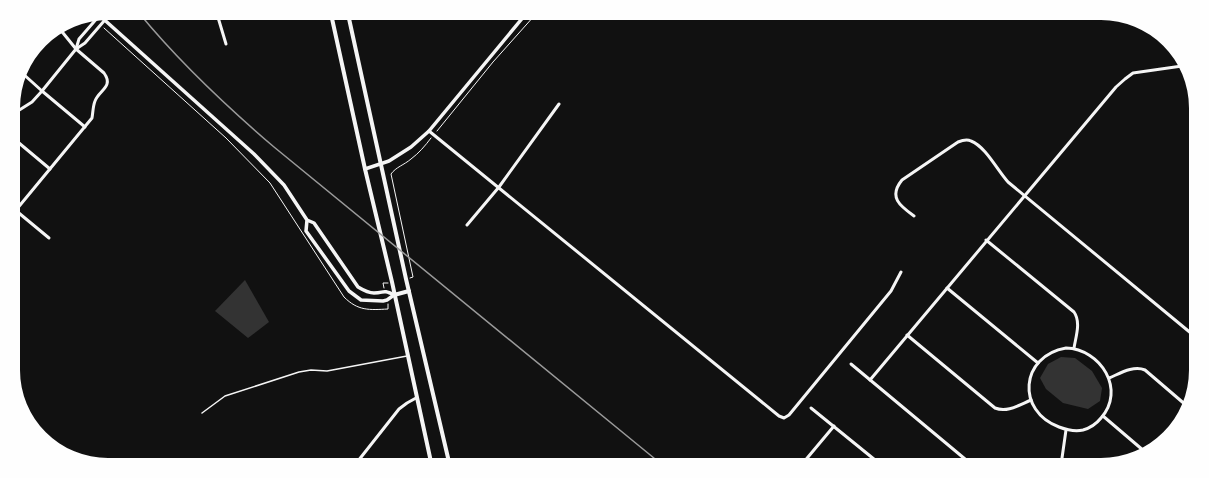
<svg xmlns="http://www.w3.org/2000/svg" width="1209" height="478" viewBox="0 0 1209 478" font-family="Helvetica,sans-serif">
<style>
.water{fill:#333}
.lines{fill:none;stroke-linecap:round;stroke-linejoin:round}
.path{stroke:#f5f5f5;stroke-width:1}
.service{stroke:#f5f5f5;stroke-width:1.5}
.minor{stroke:#f5f5f5;stroke-width:3}
.tertiary{stroke:#f5f5f5;stroke-width:3.5}
.secondary{stroke:#f5f5f5;stroke-width:4}
.rail{stroke:#9a9a9a;stroke-width:1.5}
</style>
<rect width="100%" height="100%" fill="#111"/>
<g class="water">
<path d="M245 280 269 322 248 338 215 311Z"/>
<path d="M1061 357 1075 358 1092 371 1102 388 1100 401 1088 409 1063 403 1046 389 1040 378 1048 364Z"/>
</g>
<g class="lines">
<g class="path">
<path d="M104 28 226 138 270 183 344 297C358 311 369 310 388 309V304"/>
<path d="M437 131 493 62 535 15"/>
<path d="M410 278 413 277 391 174C396 167 404 165 411 159 419 153 425 146 431 138"/>
<path d="M384 288 383 283H388"/>
</g>
<path class="service" d="M202 413 225 396 299 372 311 370 327 371 407 356"/>
<g class="minor">
<path d="M217 14 226 44"/>
<path d="M76 49 85 43 104 21"/>
<path d="M21 72 42 91 85 127"/>
<path d="M13 114 32 102 42 91 76 49 79 39 99 16"/>
<path d="M429 131 779 416 784 418 789 415 891 291 901 272"/>
<path d="M13 138 50 169"/>
<path d="M14 209 49 238"/>
<path d="M16 210 92 118C93 112 93 106 95 101 99 90 114 87 104 73L76 49 59 28"/>
<path d="M914 216C900 206 888 197 902 180L958 142C963 140 967 139 971 141 986 147 997 170 1008 182L1192 334"/>
<path d="M467 225 499 187 559 104"/>
<path d="M986 240 1074 312C1081 322 1076 336 1074 348"/>
<path d="M947 288 1038 363"/>
<path d="M907 335 995 408C1007 413 1019 405 1031 400"/>
<path d="M1066 348C1101 349 1126 390 1101 418 1097 423 1090 428 1083 430 1075 432 1067 430 1059 427 1016 411 1020 356 1066 348Z"/>
<path d="M851 364 971 464"/>
<path d="M1109 378C1119 374 1133 365 1145 370L1187 406"/>
<path d="M870 380 1116 87 1125 79 1133 73 1182 66"/>
<path d="M811 408 880 464"/>
<path d="M1103 416 1144 451"/>
<path d="M358 461 399 409 407 403 416 398"/>
<path d="M803 463 834 426"/>
<path d="M1061 465 1066 430"/>
</g>
<g class="tertiary">
<path d="M99 15 254 154 284 185 307 220 314 223 358 287C363 290 368 293 374 293 385 293 382 289 394 295L387 300 383 301 361 300 349 291 306 231 307 220"/>
<path d="M365 169 389 161 411 147 429 131 525 15"/>
</g>
<g class="secondary">
<path d="M331 14 365 169 392 282 431 462"/>
<path d="M348 14 406 279 449 462"/>
<path d="M394 295 409 291"/>
</g>
<path class="rail" d="M139 13C180 63 226 106 274 147L660 463"/>
</g>
<path d="M0 0H1209V478H0ZM108 20H1101A88 88 0 0 1 1189 108V370A88 88 0 0 1 1101 458H108A88 88 0 0 1 20 370V108A88 88 0 0 1 108 20Z" fill="#fefefe" fill-rule="evenodd"/>
</svg>
